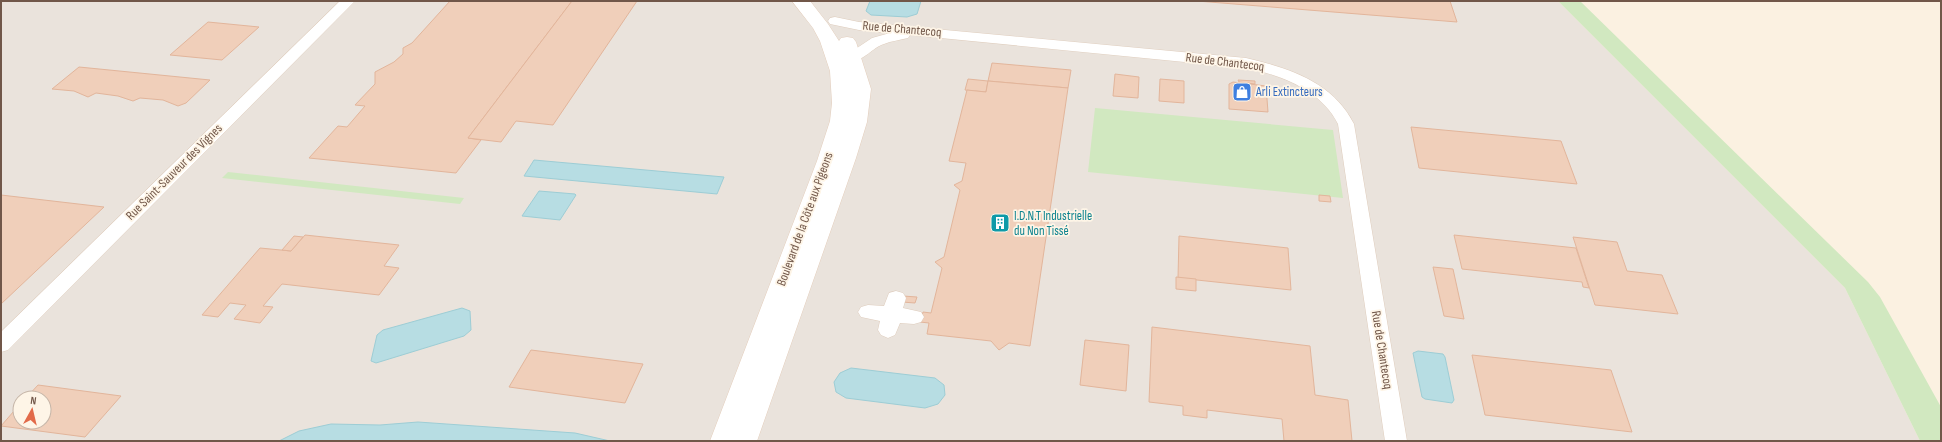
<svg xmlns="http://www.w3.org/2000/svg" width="1942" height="442" viewBox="0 0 1942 442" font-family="'Sofia Sans Condensed',sans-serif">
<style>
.industrial{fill:#eae3dc;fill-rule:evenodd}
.green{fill:#d1e8c0}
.water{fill:#b7dde3;stroke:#9dcdd5}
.building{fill:#f0cfba;stroke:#e2b59b}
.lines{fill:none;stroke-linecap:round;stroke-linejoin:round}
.street-casing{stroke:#dfcdbd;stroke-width:1}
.secondary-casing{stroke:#e4cebc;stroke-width:1}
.street{fill:#fff;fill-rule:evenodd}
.secondary{fill:#fff;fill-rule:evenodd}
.labels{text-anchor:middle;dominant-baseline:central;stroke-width:3.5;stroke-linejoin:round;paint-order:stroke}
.street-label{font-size:13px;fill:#715749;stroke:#fef5e7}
.shop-label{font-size:13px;fill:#366cbe;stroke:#fef5e7;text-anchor:start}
.culture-label{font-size:13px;fill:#0d838f;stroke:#fef5e7;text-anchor:start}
</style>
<rect width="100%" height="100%" fill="#fbf1e1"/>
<path class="industrial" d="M1 1H1558L1845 288 1920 441H1ZM20 398H44V422H20Z"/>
<g class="green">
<path d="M1558 1H1580L1868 282 1880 297 1941 407V441H1920L1845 288Z"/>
<path d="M1095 108 1333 130 1343 198 1088 172Z"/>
<path d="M228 172 464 198 460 204 222 178Z"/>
</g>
<g class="water">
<path d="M870 1H921L917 14 907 17 871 15 866 11Z"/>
<path d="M534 160 724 177 717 194 524 176Z"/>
<path d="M539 191 575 194 576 195 560 220 522 216Z"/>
<path d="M462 308 470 311 471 330 464 336 376 363 371 361 377 335 383 330Z"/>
<path d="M1418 351 1443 354 1445 357 1454 400 1452 403 1425 399 1422 397 1413 353Z"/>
<path d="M851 368 935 378 944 385 945 395 938 404 925 408 846 398 836 392 834 382 840 373Z"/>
<path d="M418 422 575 433 610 441H279L299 431 331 424 380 425Z"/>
</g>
<g class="building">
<path d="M450 1H572L468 138 481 140 456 173 309 158 338 126 347 127 365 106 355 105 375 84V72L394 62 403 54V48L412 43Z"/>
<path d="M572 1H637L553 125 516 121 501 142 468 138Z"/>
<path d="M1197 1H1450L1457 22Z"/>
<path d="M208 22 259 27 222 60 170 55Z"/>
<path d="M992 63 1071 70 1068 88 988 81Z"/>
<path d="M79 67 210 80 186 103 178 106 163 100 140 98 133 101 118 96 96 93 88 97 74 91 52 89Z"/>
<path d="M1115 74 1139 77 1138 98 1113 96Z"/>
<path d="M968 79 988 81 986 92 965 90Z"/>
<path d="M1160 79 1184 81V103L1159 101Z"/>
<path d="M1238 80 1255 81V84L1239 82Z"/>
<path d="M988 81 1068 88 1030 346 1009 343 999 350 991 341 927 334 929 323 920 322 923 312 931 313 942 268 935 262 944 257 960 190 954 185 962 181 966 163 949 161 967 90 986 92Z"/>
<path d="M1233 82 1266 86 1268 112 1229 109V84Z"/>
<path d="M1411 127 1561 141 1577 184 1419 168Z"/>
<path d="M1 195 104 207 1 304Z"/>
<path d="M1319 195 1330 196 1331 202 1319 201Z"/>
<path d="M305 235 399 245 384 266 399 268 379 295 282 284 263 306 273 307 260 323 234 319 246 305 230 303 218 317 202 315 260 248 291 251Z"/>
<path d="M1454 235 1576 248 1589 288 1583 287 1582 282 1462 269Z"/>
<path d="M294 236 303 237 291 251 282 250Z"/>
<path d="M1179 236 1288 248 1291 290 1178 278Z"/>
<path d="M1573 237 1617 242 1627 271 1662 275 1678 314 1595 305Z"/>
<path d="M1433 267 1453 269 1464 319 1444 316Z"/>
<path d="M1176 277 1196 279V291L1176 289Z"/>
<path d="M903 296 917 297 915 303 902 302Z"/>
<path d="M1152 327 1310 346 1315 395 1348 400 1352 441H1284L1282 419 1207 410V418L1183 415V406L1149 402Z"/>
<path d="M1085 340 1129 345 1126 391 1080 385Z"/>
<path d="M531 350 643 364 625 403 509 387Z"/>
<path d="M1472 355 1611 370 1632 432 1485 415Z"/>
<path d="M38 385 121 396 85 437 1 426 20 404V422H44V398H26Z"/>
</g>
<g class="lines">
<g class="street-casing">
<g id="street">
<path d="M340 1H355L8 350 1 352V332Z"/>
<path d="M835 17 859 22 1246 58C1289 68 1333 82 1354 124L1407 441H1385L1338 124C1321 90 1281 75 1246 68L910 35 908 38C900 40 891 41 884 44 871 48 862 64 848 60L845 57 848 54 872 38 890 33 859 30 830 24 828 21 830 18Z"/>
<path d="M896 291 903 293 906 298 903 308 921 312 924 317 921 322 914 324 900 323 895 335 888 338 881 335 878 330 880 321 861 317 858 312 861 307 868 305 884 306 889 293Z"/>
</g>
</g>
<g class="secondary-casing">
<path id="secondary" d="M792 1H810L828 24 839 41 841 38 847 37 853 38 856 42 871 89 867 122 856 158 757 441H710L817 161 830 121 832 103 830 71 820 41 813 28Z"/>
</g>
<use href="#street" class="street"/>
<use href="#secondary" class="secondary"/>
</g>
<defs>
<g id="shop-square" transform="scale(1)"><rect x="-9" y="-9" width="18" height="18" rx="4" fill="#3f7fe0" stroke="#fef5e7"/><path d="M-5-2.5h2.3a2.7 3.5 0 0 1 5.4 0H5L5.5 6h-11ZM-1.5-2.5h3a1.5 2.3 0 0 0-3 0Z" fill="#fff"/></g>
<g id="building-square" transform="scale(1)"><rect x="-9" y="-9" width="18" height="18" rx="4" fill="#0f9aa8" stroke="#fef5e7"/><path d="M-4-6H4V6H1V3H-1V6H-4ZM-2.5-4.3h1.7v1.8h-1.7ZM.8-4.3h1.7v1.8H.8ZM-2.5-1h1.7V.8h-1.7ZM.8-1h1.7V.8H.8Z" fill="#fff"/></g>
</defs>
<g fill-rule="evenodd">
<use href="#shop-square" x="1242" y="92"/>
<use href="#building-square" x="1000" y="223"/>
</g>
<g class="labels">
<g class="street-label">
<text transform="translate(902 29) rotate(5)">Rue de Chantecoq</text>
<text transform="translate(1225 62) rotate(7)">Rue de Chantecoq</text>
<text transform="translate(174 172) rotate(-45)">Rue Saint-Sauveur des Vignes</text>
<text transform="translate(805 219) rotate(-70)">Boulevard de la Côte aux Pigeons</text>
<text transform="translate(1382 350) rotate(81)">Rue de Chantecoq</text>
</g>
<g class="shop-label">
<text x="1256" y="92">Arli Extincteurs</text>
</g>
<g class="culture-label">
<text x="1014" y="216">I.D.N.T Industrielle<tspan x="1014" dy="15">du Non Tissé</tspan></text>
</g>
</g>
<rect width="1942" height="442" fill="none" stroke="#715749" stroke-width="4"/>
<g transform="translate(32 410) rotate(8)"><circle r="19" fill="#fef5e7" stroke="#c6b6a8"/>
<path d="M0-3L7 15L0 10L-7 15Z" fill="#e26a49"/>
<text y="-6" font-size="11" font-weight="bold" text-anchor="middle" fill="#715749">N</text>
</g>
</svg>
